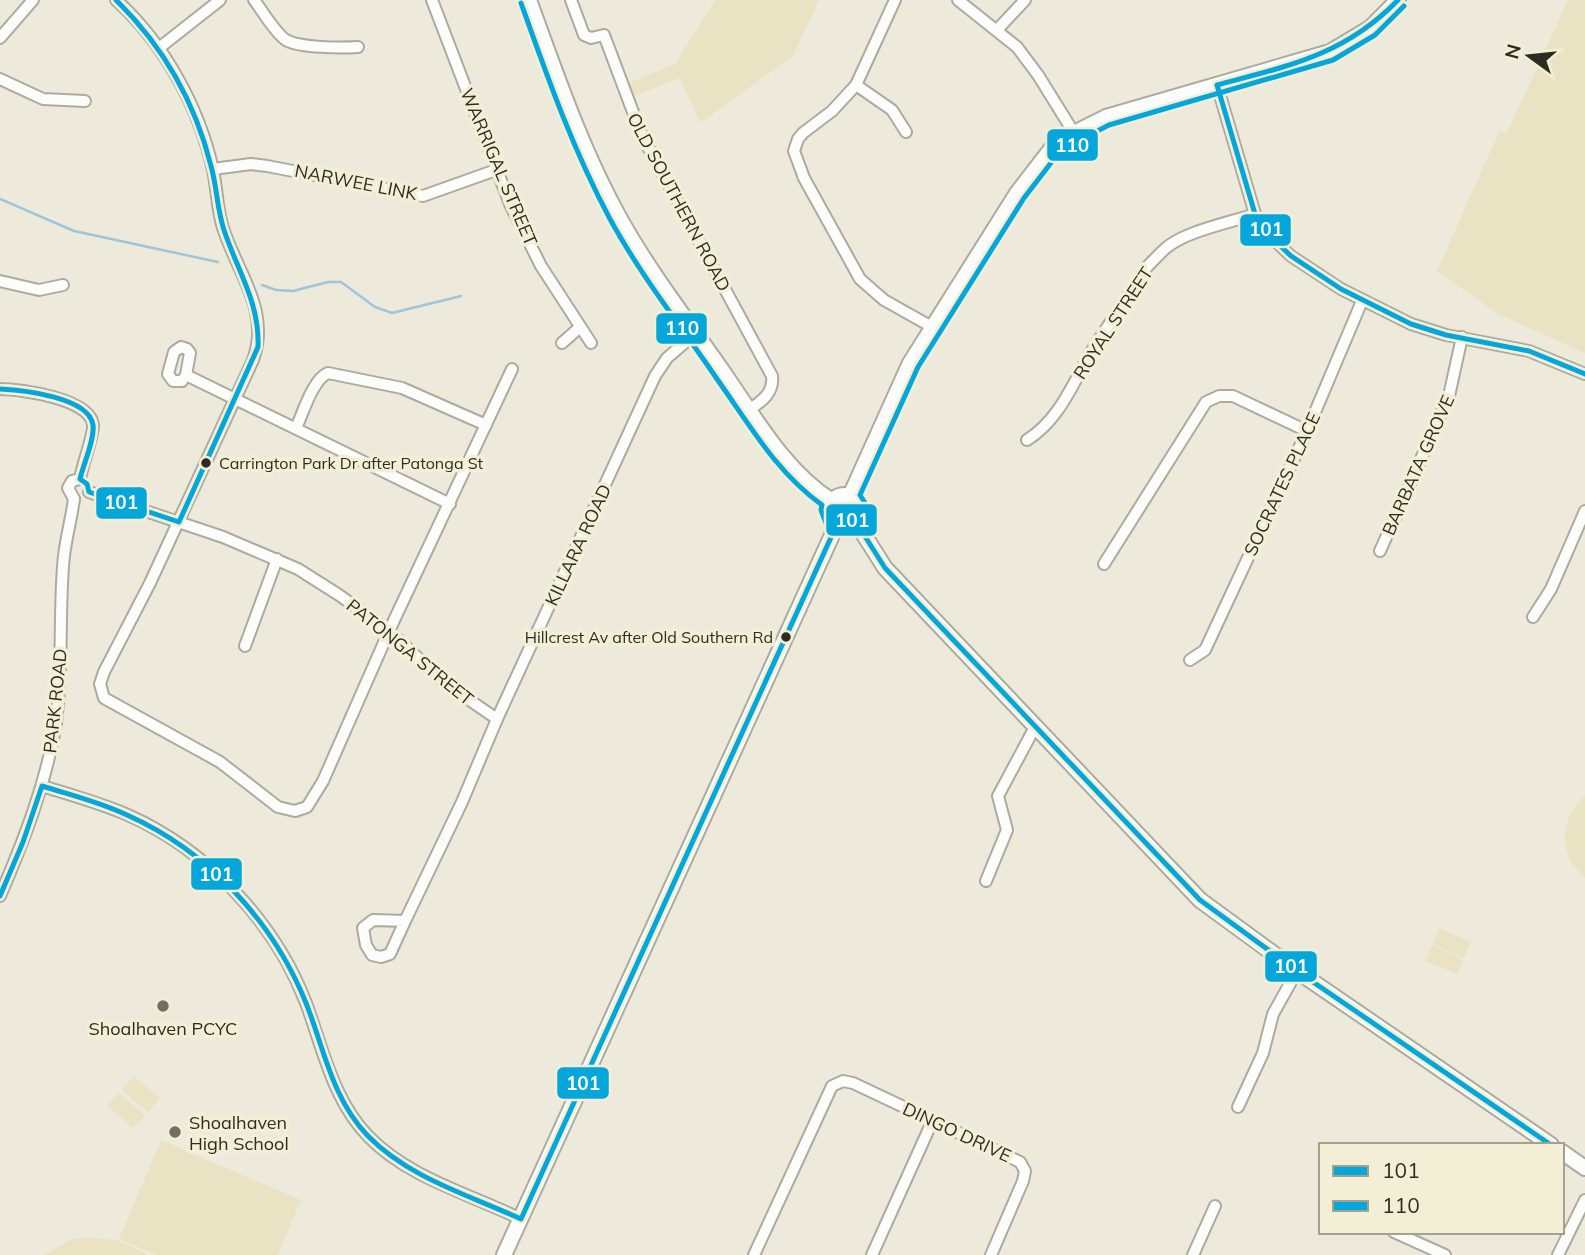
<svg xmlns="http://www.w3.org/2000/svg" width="1585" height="1255" viewBox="0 0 1585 1255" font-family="Mulish,sans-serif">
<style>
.green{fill:#eae3c3}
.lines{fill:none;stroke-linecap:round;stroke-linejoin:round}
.stream{stroke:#9fc5db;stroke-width:2.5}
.minor-casing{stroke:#adaba0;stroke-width:14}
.major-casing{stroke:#adaba0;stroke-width:18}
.minor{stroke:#fcfcfa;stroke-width:10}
.major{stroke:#fcfcfa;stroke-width:14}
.bus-1-casing{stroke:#f3efd6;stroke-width:10}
.bus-2-casing{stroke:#f3efd6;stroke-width:10}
.bus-1{stroke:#05a7da;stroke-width:5}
.bus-2{stroke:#05a7da;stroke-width:5}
.bus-dot{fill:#2e2c22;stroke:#f3efd6;stroke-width:2.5}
.poi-dot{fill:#716e63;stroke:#f3efd6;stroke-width:2.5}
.labels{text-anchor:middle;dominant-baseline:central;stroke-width:7;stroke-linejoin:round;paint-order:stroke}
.bus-label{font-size:16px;fill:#2e2c22;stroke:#f3efd6;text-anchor:start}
.street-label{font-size:18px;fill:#2e2c22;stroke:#f3efd6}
.poi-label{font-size:18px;fill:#2e2c22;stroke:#f3efd6}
.line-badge{stroke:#f3efd6;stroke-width:2.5}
.badge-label{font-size:19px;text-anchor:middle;font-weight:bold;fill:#fff}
</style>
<rect width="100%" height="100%" fill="#edeadc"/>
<g class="green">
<path d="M715 0H819L793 56 700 123 680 78 634 96 629 83 675 64Z"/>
<path d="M1568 0H1585V353L1498 314 1437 271 1500 130 1507 133Z"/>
<path d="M1585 796V878C1558 855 1558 819 1585 796Z"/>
<path d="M1439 928 1471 942 1464 958 1433 944Z"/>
<path d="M1432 945 1463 959 1457 974 1425 961Z"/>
<path d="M133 1076 160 1098 148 1112 122 1090Z"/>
<path d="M118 1093 145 1115 133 1128 107 1106Z"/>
<path d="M161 1140 301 1200 278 1255H157L119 1239Z"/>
<path d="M85 1237 116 1240 149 1255H44L72 1239Z"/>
</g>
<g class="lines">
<g class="stream">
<path d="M0 199 74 231 218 262"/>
<path d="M262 285 276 290 293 291 328 282H341L375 307 392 313 461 296"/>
</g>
<g class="minor-casing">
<g id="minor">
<path d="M116 0C164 43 199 107 213 170 217 189 217 209 223 228 237 272 271 311 253 360L150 583 104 672 100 684 104 698 220 762 278 807 295 811 307 807 323 781 389 631 512 369"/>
<path d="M254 0C262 10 275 33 286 40 299 48 342 48 358 47"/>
<path d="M432 0 510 204 541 266 591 343"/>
<path d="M571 0 584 35 591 38 604 35 642 136 772 376C774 393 762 401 749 410"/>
<path d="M895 0 856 85 832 111 803 133 798 139 794 151 804 178 860 279 884 300 932 327"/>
<path d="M958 0 1017 47 1038 75 1074 133"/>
<path d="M997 30 1025 0"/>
<path d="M0 38 33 0"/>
<path d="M159 48 220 0"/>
<path d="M0 79 43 99 85 101"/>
<path d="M856 85 892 110 906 132"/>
<path d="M1217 85 1255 214 1270 236 1291 256 1341 289 1411 324 1446 335 1529 351 1585 374"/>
<path d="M213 169 251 164 267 166 423 196 496 170"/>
<path d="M0 281 39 290 63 285"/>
<path d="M562 343 580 327"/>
<path d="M186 375 190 353 187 349 181 347 174 352 168 374 173 381H182L186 375 450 504"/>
<path d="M0 389C21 389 91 399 93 425 94 434 82 466 80 479"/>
<path d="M296 428C303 413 313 379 328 373L402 388 486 425"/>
<path d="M1027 440C1059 420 1072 385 1090 354 1108 325 1128 297 1146 268 1153 261 1159 254 1166 248 1186 231 1229 223 1255 214"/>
<path d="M89 492 223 537 298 569 339 595 389 631 446 684 497 719"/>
<path d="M74 499 68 488 72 481 80 479"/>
<path d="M1380 551 1449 396 1462 337"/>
<path d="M1104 564 1206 402 1219 396H1233L1307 431"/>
<path d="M1533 617 1551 589 1585 511"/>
<path d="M245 646 277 559"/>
<path d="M1190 660 1205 650 1307 431 1362 301"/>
<path d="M42 786C71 795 100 803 128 815 207 850 275 922 306 1003 323 1049 333 1100 368 1136 408 1178 470 1194 521 1219"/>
<path d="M986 881 1007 830 998 796 1035 727"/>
<path d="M0 896C24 840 46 784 56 723 63 671 59 619 63 567 64 544 71 522 74 499"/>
<path d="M405 921 390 954 381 957 372 955 366 945 363 928 373 920 405 921 462 802 497 719 655 376 667 358 696 333"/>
<path d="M1238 1107 1263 1053 1273 1014 1297 971"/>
<path d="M1394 1232 1445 1255"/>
<path d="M754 1255 832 1086 843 1081 853 1083 1020 1162 1025 1171 1023 1181 991 1255"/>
<path d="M872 1255 932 1122"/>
<path d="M1193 1255 1215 1206"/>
<path d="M1558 1255 1585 1200"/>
</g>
</g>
<g class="major-casing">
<g id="major">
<path d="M529 0C556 74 581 148 619 217 650 273 690 324 726 376 756 420 787 473 832 501"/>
<circle cx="844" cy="509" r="14"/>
<path d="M850 496 910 363 1017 193 1051 149 1074 133 1106 117 1330 52 1370 28 1398 0"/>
<path d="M854 519 885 568 1200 900 1297 971 1551 1145"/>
<path d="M1562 1152 1585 1168"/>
<path d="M504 1255 838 522"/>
</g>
</g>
<use href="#minor" class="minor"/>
<use href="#major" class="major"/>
<g class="bus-1-casing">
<g id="bus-1">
<path d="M1398 0C1345 55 1288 66 1217 85L1255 214 1270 236 1291 256 1341 289 1411 324 1446 335 1529 351 1585 374"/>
<path d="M0 389C22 390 89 397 93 425 95 439 83 465 80 479L87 484 89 492 179 522 258 347C260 303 237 270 224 230 217 209 217 187 211 166 195 102 163 46 116 0"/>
<path d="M0 896 23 842 42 786C71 795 100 802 127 815 208 851 273 921 306 1003 324 1048 332 1099 368 1136 409 1178 469 1195 521 1219L838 522 847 523 854 519 885 568 1200 900 1297 971 1551 1145"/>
</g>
</g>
<g class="bus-2-casing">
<path id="bus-2" d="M521 3C547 76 573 150 610 219 641 276 681 326 717 379 749 424 776 472 822 505L821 510 826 523 843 532C859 530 866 521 867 506L860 495 918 367 1024 198 1057 155 1078 141 1109 125 1333 60 1375 35 1404 6"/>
</g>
<use href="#bus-1" class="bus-1"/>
<use href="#bus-2" class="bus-2"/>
</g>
<g class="bus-dot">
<circle cx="206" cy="463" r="6"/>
<circle cx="786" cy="637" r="6"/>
</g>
<g class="poi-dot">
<circle cx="163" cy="1006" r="7"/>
<circle cx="175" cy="1132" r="7"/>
</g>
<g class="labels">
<g class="bus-label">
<text x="219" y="463">Carrington Park Dr after Patonga St</text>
<text x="773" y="637" text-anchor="end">Hillcrest Av after Old Southern Rd</text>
</g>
<g class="street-label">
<text transform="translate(499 167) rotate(67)">WARRIGAL STREET</text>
<text transform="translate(356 182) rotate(11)">NARWEE LINK</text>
<text transform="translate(679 202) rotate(62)">OLD SOUTHERN ROAD</text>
<text transform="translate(1113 323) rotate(-57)">ROYAL STREET</text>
<text transform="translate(1418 465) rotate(-66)">BARBATA GROVE</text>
<text transform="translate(1282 484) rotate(-65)">SOCRATES PLACE</text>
<text transform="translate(578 545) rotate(-65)">KILLARA ROAD</text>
<text transform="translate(410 652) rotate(39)">PATONGA STREET</text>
<text transform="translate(55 701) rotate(-84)">PARK ROAD</text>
<text transform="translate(957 1132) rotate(25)">DINGO DRIVE</text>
</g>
<g class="poi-label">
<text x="163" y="1028">Shoalhaven PCYC</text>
<text x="189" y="1122" text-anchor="start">Shoalhaven<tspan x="189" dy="21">High School</tspan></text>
</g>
</g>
<g class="line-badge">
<rect x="1046" y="128" width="53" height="34" rx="7" fill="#05a7da"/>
<rect x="1239" y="213" width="53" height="34" rx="7" fill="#05a7da"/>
<rect x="655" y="312" width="53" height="33" rx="7" fill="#05a7da"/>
<rect x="95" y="486" width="53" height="34" rx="7" fill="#05a7da"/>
<rect x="825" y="503" width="53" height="34" rx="7" fill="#05a7da"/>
<rect x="190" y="857" width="53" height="34" rx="7" fill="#05a7da"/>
<rect x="1264" y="950" width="54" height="33" rx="7" fill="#05a7da"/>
<rect x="556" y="1066" width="54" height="34" rx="7" fill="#05a7da"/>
</g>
<g class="badge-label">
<text x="1072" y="152">110</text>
<text x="1266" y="236">101</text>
<text x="682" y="335">110</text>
<text x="121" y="509">101</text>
<text x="852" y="527">101</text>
<text x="216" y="881">101</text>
<text x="1291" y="973">101</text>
<text x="583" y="1090">101</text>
</g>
<rect x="1319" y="1143" width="245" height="91" fill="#f3efd6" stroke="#a4a18e" stroke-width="2"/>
<rect x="1333" y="1166" width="35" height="10" fill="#05a7da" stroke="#a4a18e" stroke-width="2"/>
<text x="1382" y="1178" font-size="21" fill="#2e2c22">101</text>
<rect x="1333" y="1201" width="35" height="10" fill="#05a7da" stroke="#a4a18e" stroke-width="2"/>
<text x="1382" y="1213" font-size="21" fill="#2e2c22">110</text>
<g transform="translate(1529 56) rotate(285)" stroke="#f3efd6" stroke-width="5" paint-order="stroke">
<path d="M0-5L12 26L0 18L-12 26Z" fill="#2e2c22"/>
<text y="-10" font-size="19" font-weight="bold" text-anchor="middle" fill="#2e2c22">N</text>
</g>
</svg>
